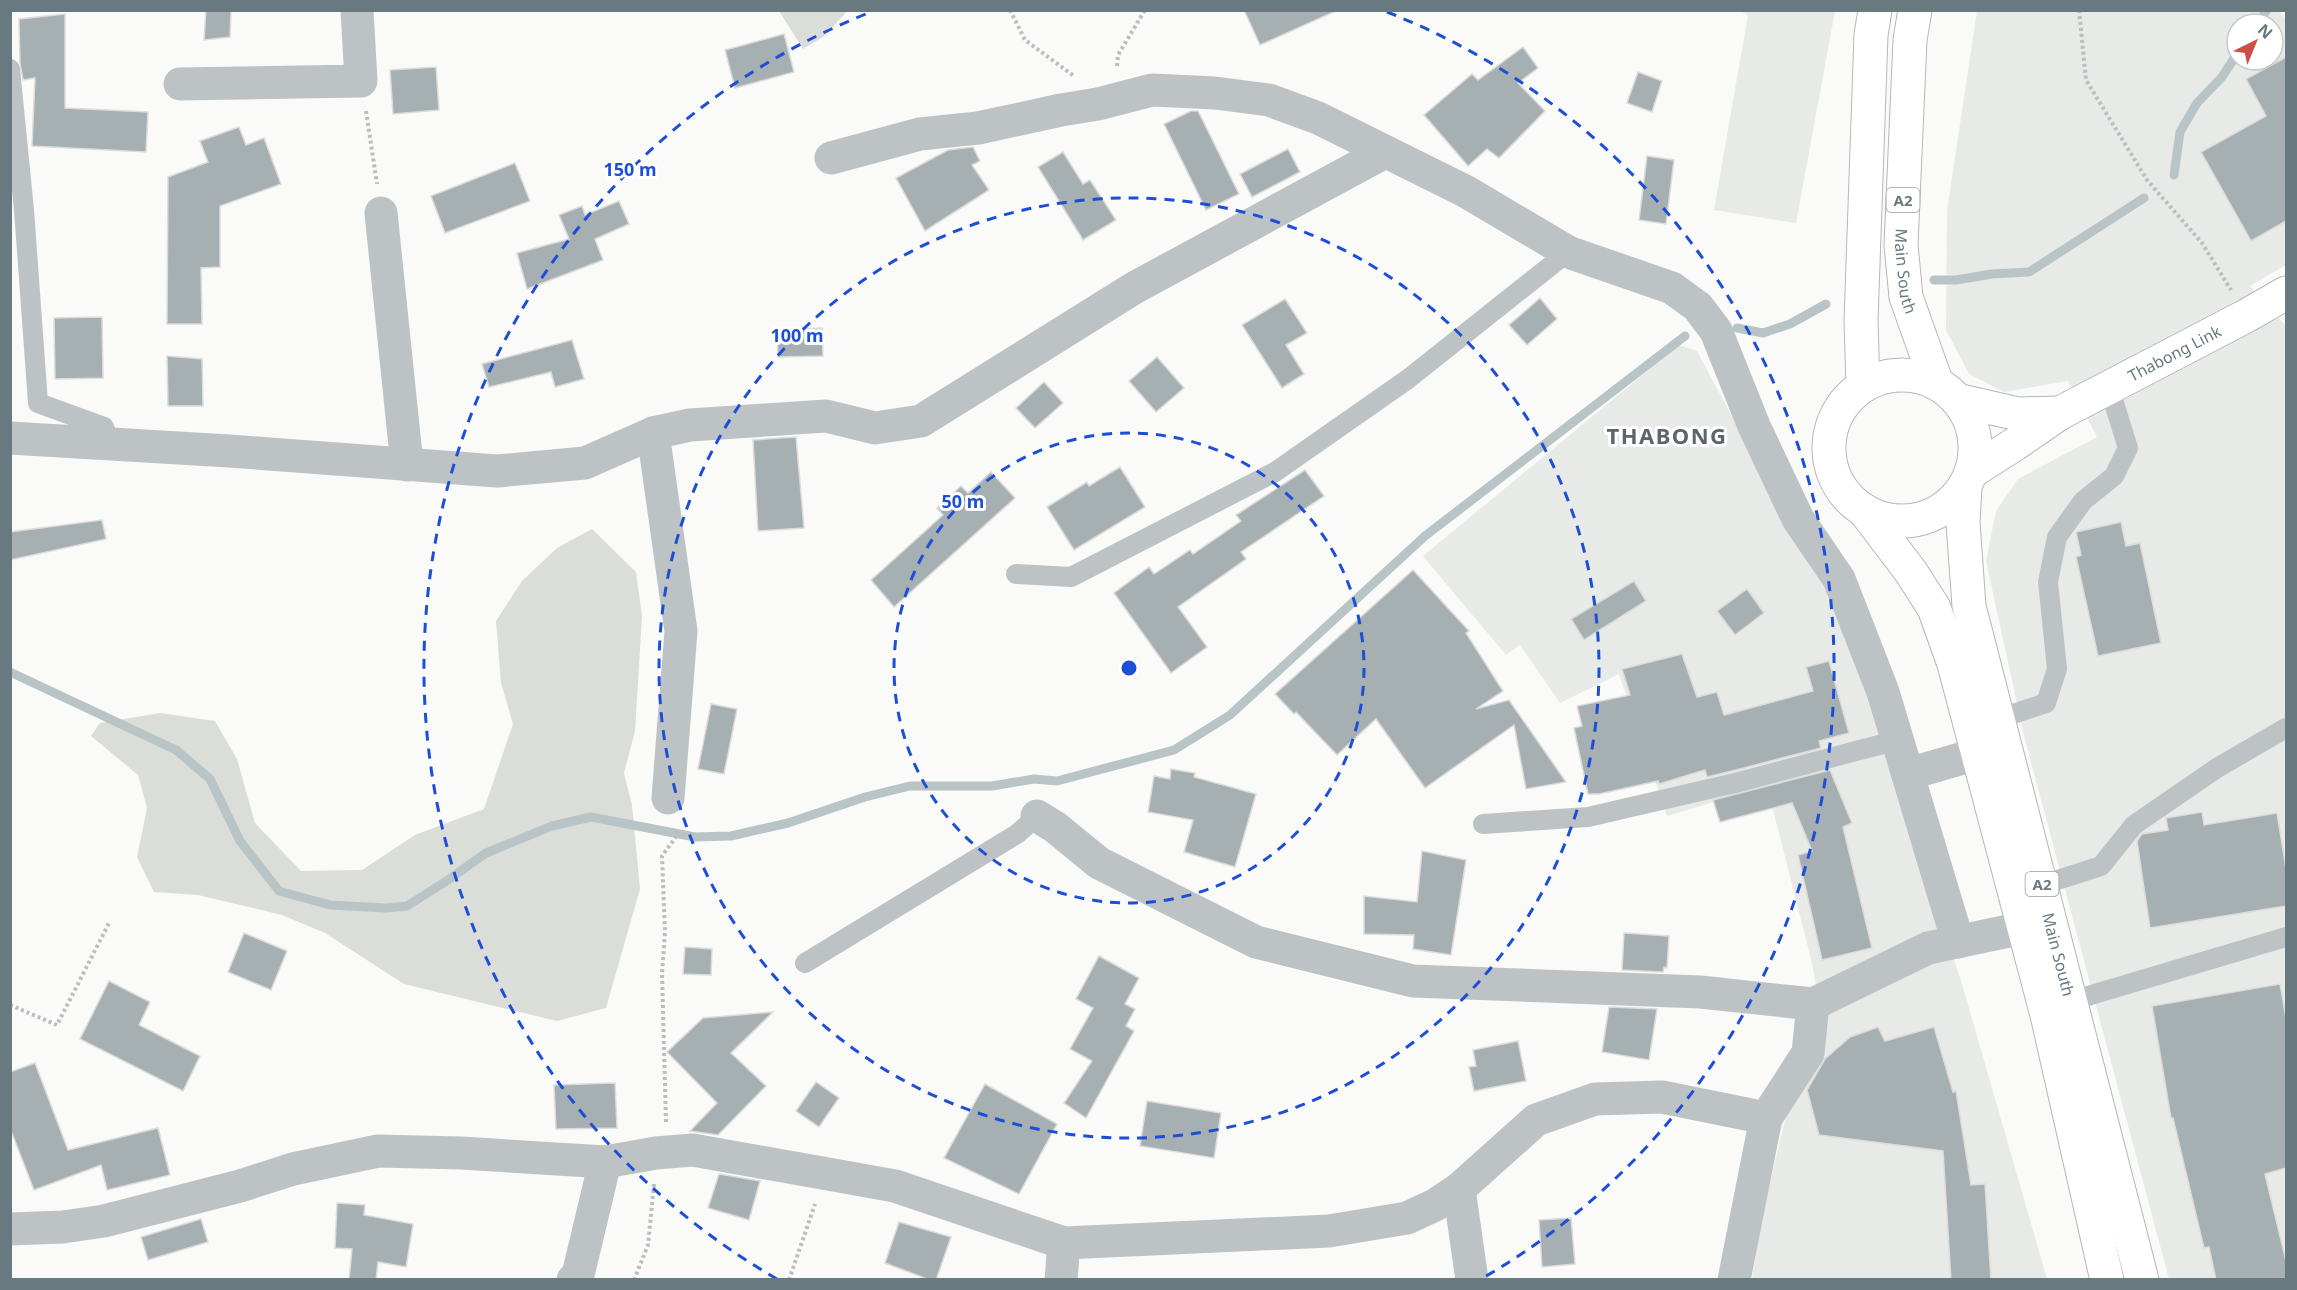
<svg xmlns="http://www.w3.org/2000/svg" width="2297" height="1290" viewBox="0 0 2297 1290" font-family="'Noto Sans',sans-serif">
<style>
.built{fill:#e8eae8;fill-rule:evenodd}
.green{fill:#dbded8}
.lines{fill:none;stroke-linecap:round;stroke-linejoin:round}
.stream{stroke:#b8c4c6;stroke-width:9}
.building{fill:#a6afb2;stroke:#dcdcda;stroke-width:1.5}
.secondary-casing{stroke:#b2b9bc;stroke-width:35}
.primary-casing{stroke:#b2b7ba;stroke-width:35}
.trunk-casing{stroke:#b4b8ba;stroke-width:35}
.path{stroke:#babec0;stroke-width:4;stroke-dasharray:3 3;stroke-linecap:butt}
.service{stroke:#bdc3c5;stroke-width:20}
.minor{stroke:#bdc3c5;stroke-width:33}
.secondary{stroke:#fff;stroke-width:33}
.primary{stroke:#fff;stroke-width:33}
.trunk{stroke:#fff;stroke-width:33}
.ring{fill:none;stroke:#1d4ed8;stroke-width:3;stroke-dasharray:10 8}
.labels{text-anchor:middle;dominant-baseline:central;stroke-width:6;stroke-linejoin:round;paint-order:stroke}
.shield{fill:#fff;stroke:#95a1a5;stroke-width:1.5}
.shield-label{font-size:15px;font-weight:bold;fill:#68797f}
.street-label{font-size:16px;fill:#68797f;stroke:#fff}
.district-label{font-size:22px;font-weight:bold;letter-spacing:1.5px;fill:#5a666b;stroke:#fff}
.centre{fill:#1d4ed8;stroke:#fff;stroke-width:3}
.ring-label{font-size:18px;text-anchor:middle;font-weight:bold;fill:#1d4ed8;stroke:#fff;stroke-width:6;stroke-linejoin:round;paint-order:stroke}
</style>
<rect width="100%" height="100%" fill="#fafaf8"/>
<g class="built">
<path d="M1740 11H1835L1796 223 1714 210 1748 15Z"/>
<path d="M1977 11H2279L2286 19V265L2250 286 2286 326V1279H2169L2024 736 1986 561 1996 511 2018 479 2097 437 2068 381 2004 392 1969 374 1946 330 1947 211ZM2237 24H2273V60H2237Z"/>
<path d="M1679 345 1697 351 1785 516 1838 606 1962 984 2047 1279H1752L1763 1212 1785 1120 1817 1044 1825 1036 1812 963 1767 786 1667 816 1619 674 1560 703 1520 645 1506 655 1423 556Z"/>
</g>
<g class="green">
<path d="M779 11H847L826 35 803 49Z"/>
<path d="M592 529 636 572 642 616 635 731 624 773 632 805 640 889 606 1008 557 1021 404 984 325 933 282 915 198 895 154 892 137 857 147 808 138 775 91 736 100 723 160 713 215 721 237 759 255 823 301 871 362 870 415 835 484 809 513 724 501 683 496 621 522 581 557 548Z"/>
</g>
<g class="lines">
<g class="stream">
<path d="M2257 24 2267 10"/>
<path d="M2174 175 2180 132 2197 103 2222 77 2237 54"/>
<path d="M1934 280H1956L1992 274 2029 272 2144 198"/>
<path d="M1737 328 1763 333 1790 324 1826 304"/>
<path d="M10 672 176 750 210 779 240 841 279 891 330 905 386 908 407 906 448 880 486 853 552 826 591 817 695 837 731 836 788 823 865 797 910 786H992L1034 779 1057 781 1174 750 1230 715 1425 536 1685 336"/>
</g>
</g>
<g class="building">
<path d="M206 10H231L230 37 204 40Z"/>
<path d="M1244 10H1338L1260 45Z"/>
<path d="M65 14V108L148 112 146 152 32 146 35 78 23 80 20 63 19 19Z"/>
<path d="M784 34 794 72 735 88 725 50Z"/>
<path d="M1523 47 1538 68 1518 83 1545 111 1499 158 1487 149 1468 166 1424 115 1472 74 1478 80Z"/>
<path d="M2286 57V221L2251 241 2201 152 2266 116 2246 79Z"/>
<path d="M436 67 439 110 393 114 390 70Z"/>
<path d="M1638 72 1662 81 1652 112 1627 103Z"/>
<path d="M1191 111H1198L1239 194 1206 210 1164 124Z"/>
<path d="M239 127 246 145 264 138 281 184 220 206V267L201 268 202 324H167L168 177 208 162 200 141Z"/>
<path d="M973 147 980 161 972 165 989 190 925 231 896 178 948 150Z"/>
<path d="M1288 149 1300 172 1252 197 1240 174Z"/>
<path d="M1063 152 1083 184 1090 180 1116 220 1083 240 1038 167Z"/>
<path d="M1647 156 1674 160 1666 224 1639 220Z"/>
<path d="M515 163 530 201 445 233 431 196Z"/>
<path d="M619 201 629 224 595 239 603 260 527 289 517 253 569 239 559 215 582 206 585 215Z"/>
<path d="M1540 298 1557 319 1527 345 1509 325Z"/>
<path d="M1285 299 1307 333 1286 345 1304 374 1282 388 1242 325Z"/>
<path d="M102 317 103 378 55 379 54 318Z"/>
<path d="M822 328 823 356 778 357 777 330Z"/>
<path d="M572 340 584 379 555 387 551 372 489 387 482 364Z"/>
<path d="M167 356 202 359 203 406H168Z"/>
<path d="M1157 357 1184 388 1156 412 1129 381Z"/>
<path d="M1044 382 1063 403 1035 428 1016 408Z"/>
<path d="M796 437 804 528 758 531 753 440Z"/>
<path d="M1120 467 1145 507 1074 550 1047 507 1087 482 1089 486Z"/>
<path d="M1305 470 1324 496 1241 552 1246 559 1178 607 1207 647 1171 673 1114 593 1149 567 1154 574 1190 550 1193 554 1241 521 1236 515Z"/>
<path d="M991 472 1015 498 894 607 871 580 943 515 937 508 961 486 968 493Z"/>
<path d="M102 520 106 539 10 560V532Z"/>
<path d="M2121 522 2126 546 2140 543 2161 643 2098 656 2076 557 2081 555 2076 532Z"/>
<path d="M1413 570 1469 631 1466 633 1503 691 1476 709 1509 700 1566 782 1526 789 1514 725 1425 788 1376 719 1337 755 1296 712 1294 714 1275 694Z"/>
<path d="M1634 581 1646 601 1584 640 1571 619Z"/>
<path d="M1747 589 1764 613 1735 635 1717 611Z"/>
<path d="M1682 654 1697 697 1717 692 1724 715 1813 691 1806 667 1829 661 1849 733 1819 741 1821 748 1732 771 1707 777 1705 770 1659 784 1658 781 1599 794H1588L1574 728 1582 726 1577 706 1630 695 1622 669Z"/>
<path d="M711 704 737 709 724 774 698 769Z"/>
<path d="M1171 769 1195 773 1194 777 1256 794 1235 867 1184 852 1193 820 1148 812 1154 776 1170 779Z"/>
<path d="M1830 770 1852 823 1843 827 1872 948 1822 960 1798 855 1812 851 1792 803 1720 822 1713 800Z"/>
<path d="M2202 812 2204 825 2277 813 2286 869V906L2150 928 2137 841 2142 834 2168 830 2166 818Z"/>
<path d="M1422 851 1466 860 1451 955 1413 949 1414 935 1364 934V896L1417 902Z"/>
<path d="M244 933 287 951 271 990 228 972Z"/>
<path d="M1624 933 1669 936 1667 968 1664 967 1663 972 1622 970Z"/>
<path d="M685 947 712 949 711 975 683 974Z"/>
<path d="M1099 956 1139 978 1125 1004 1135 1009 1126 1026 1134 1031 1086 1118 1064 1103 1092 1061 1070 1049 1093 1008 1076 999Z"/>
<path d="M109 981 150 1002 139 1025 200 1056 183 1091 80 1039Z"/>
<path d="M2280 984 2286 1018V1168L2265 1174 2286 1261V1280H2216L2209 1247 2204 1248 2173 1118H2171L2152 1006Z"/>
<path d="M1609 1007 1657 1009 1649 1060 1602 1052Z"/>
<path d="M773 1012 731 1053 766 1086 718 1135 690 1131 717 1103 667 1052 703 1018Z"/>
<path d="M1878 1027 1885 1041 1934 1027 1953 1092 1956 1091 1971 1185 1985 1184 1991 1280H1951L1943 1151 1819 1135 1807 1090 1825 1059 1850 1037Z"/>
<path d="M1518 1041 1526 1081 1474 1091 1469 1067 1476 1066 1473 1050Z"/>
<path d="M35 1063 68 1150 158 1128 170 1175 107 1190 101 1165 34 1190 10 1128V1072Z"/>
<path d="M816 1082 839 1098 819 1127 796 1111Z"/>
<path d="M615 1083 617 1128 556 1129 554 1085Z"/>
<path d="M985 1084 1057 1124 1019 1194 944 1158Z"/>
<path d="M1147 1101 1221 1113 1214 1158 1140 1146Z"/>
<path d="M719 1174 760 1181 749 1220 708 1208Z"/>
<path d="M337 1203 365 1205 364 1215 413 1224 406 1267 378 1262 376 1280H349L352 1249 335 1248Z"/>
<path d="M1571 1218 1575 1264 1542 1267 1539 1220Z"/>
<path d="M201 1219 208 1242 148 1260 141 1237Z"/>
<path d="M899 1222 951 1237 936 1280H930L885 1263Z"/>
</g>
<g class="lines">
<g class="secondary-casing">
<g id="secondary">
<path d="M1957 400 2018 414 2060 413"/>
<path id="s1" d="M1971 472 2015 444 2060 413 2246 316 2286 293"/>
</g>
</g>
<g class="primary-casing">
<g id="primary">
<path id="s2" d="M1965 486 1963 523 1969 606 2142 1280"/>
<path d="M1864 510 1911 572 1934 608 1954 664 2047 1015 2107 1280"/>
</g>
</g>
<g class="trunk-casing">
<g id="trunk">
<path id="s3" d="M1915 10 1910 40 1901 245 1906 297 1937 384"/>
<circle cx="1902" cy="448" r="73"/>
<path d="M1863 386 1861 321 1871 35 1875 10"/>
</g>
</g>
<g class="path">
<path d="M1010 10 1025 40 1074 76"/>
<path d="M2079 10 2086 80 2147 180 2202 243 2231 290"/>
<path d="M1117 66 1118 55 1145 10"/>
<path d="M366 111 377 184"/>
<path d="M10 1005 57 1025 110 921"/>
<path d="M666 1122 662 973 665 933 662 856 678 834 676 829"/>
<path d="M634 1280 648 1245 654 1184"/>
<path d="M789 1280 815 1204"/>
</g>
<g class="service">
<path d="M10 69 24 210 38 403 104 427 110 443"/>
<path d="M1016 574 1071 577 1275 472 1408 379 1568 252"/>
<path d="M1998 719 2046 703 2057 669 2048 582 2057 537 2083 501 2114 476 2128 448 2109 387"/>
<path d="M1483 824 1588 817 1735 783 1898 740"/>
<path d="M2042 885 2101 866 2134 825 2217 768 2286 728"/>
<path d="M805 963 1017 834 1037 816"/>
<path d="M2071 1001 2286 937"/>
</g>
<g class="minor">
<path d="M180 84 361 81 357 10"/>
<path d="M831 158 920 134 978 128 1061 110 1098 104 1152 90 1215 93 1269 100 1318 118 1465 191 1568 252 1672 288 1698 307 1716 331 1754 426 1798 519 1839 579 1883 692 1958 942"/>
<path d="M381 213 407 465"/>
<path d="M653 433 681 631 668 798"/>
<path d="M10 438 229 451 497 471 585 463 653 433 690 425 826 416 875 428 921 421 1134 288 1385 152"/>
<path d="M1908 774 1977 754"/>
<path d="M1037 816 1055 827 1099 863 1256 942 1413 981 1700 992 1813 1004 1928 948 2023 928"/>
<path d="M1459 1189 1472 1280"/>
<path d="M10 1229 63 1227 104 1221 240 1186 293 1169 378 1151 461 1153 605 1162 656 1153 693 1150 895 1186 1064 1243 1329 1231 1407 1218 1435 1205 1459 1189 1536 1120 1595 1099 1662 1097 1766 1118"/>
<path d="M573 1280 578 1275 605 1162"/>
<path d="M1061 1280 1064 1243"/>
<path d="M1734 1280 1766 1118 1808 1053 1813 1004"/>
</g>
<use href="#secondary" class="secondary"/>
<use href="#primary" class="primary"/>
<use href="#trunk" class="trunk"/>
</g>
<g class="ring">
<circle cx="1129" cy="668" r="235"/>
<circle cx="1129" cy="668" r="470"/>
<path d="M777 1279A705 705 0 0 1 871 12M1387 12A705 705 0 0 1 1481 1279"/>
</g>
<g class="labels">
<g class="shield">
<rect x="1886.5" y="188" width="33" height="24" rx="4.5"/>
<rect x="2025.5" y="872" width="33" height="24" rx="4.5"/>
</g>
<g class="shield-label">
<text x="1903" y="200">A2</text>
<text x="2042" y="884">A2</text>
</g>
<g class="street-label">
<text stroke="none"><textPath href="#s3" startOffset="262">Main South</textPath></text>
<text stroke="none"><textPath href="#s1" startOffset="236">Thabong Link</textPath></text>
<text stroke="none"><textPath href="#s2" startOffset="480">Main South</textPath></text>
</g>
<g class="district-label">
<text x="1667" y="435">THABONG</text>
</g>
</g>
<circle cx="1129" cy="668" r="9" class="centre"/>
<g class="ring-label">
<text x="630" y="176">150 m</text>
<text x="797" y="342">100 m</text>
<text x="963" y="508">50 m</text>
</g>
<rect width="2297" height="1290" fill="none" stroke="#68797f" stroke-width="24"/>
<g transform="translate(2255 42) rotate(43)"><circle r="28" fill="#ffffff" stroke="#c3c9cc" stroke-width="1.5"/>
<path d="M0-4.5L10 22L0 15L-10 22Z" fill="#ce4d44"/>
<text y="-9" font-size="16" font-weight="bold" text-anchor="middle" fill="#68797f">N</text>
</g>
</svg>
